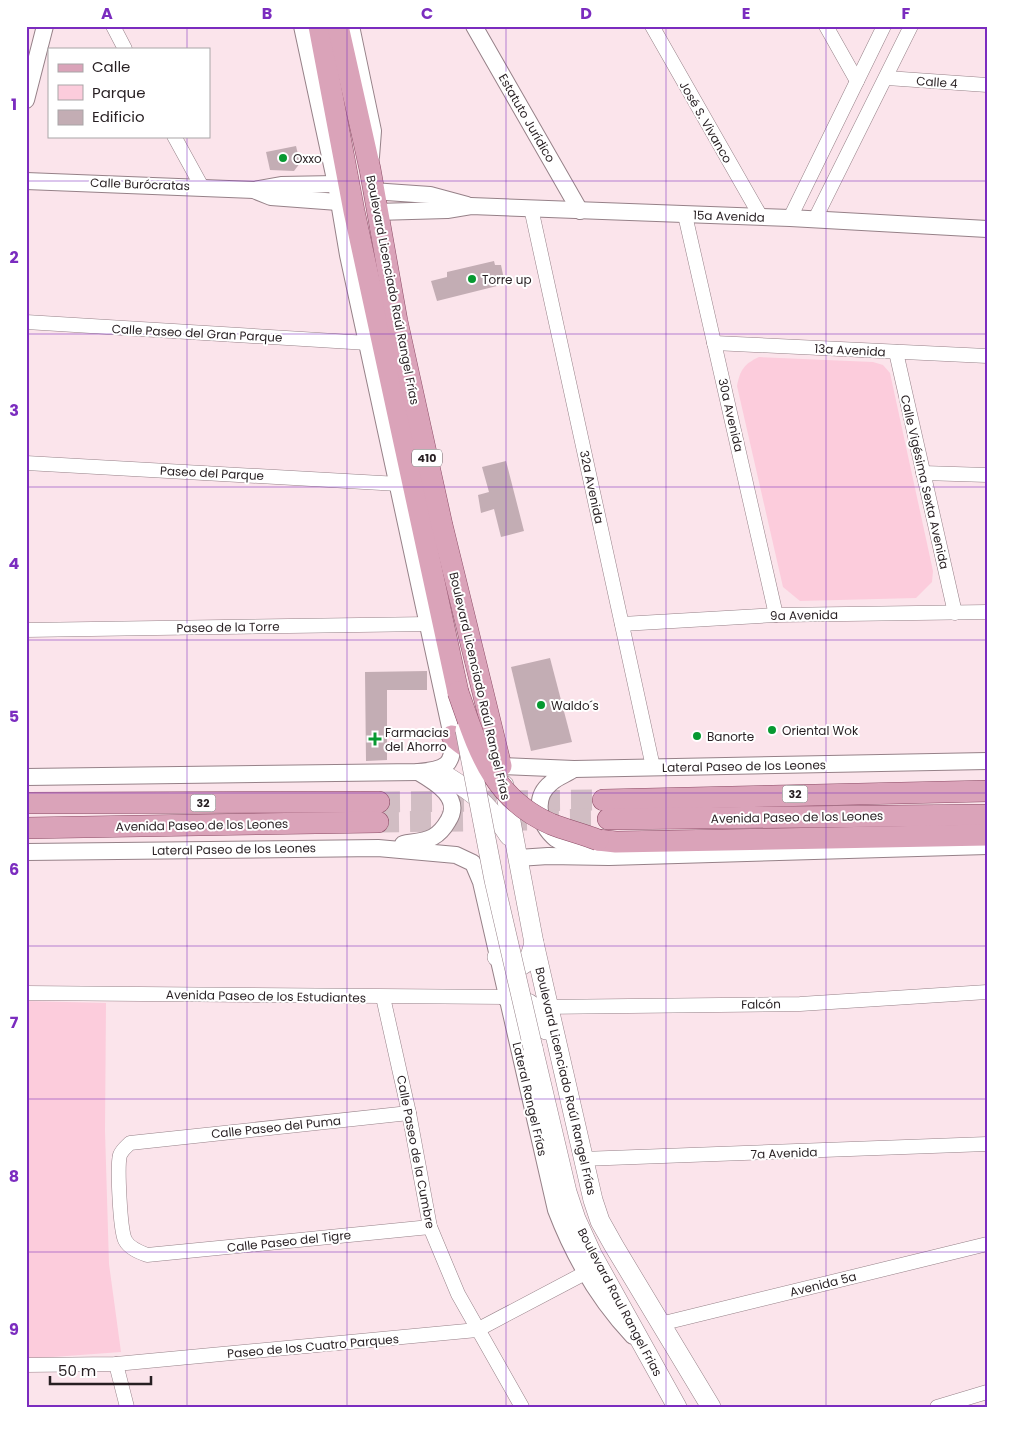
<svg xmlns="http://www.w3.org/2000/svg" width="1013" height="1433" viewBox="0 0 1013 1433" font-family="Poppins,sans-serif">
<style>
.green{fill:#fcccdc}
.building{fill:#c3adb4}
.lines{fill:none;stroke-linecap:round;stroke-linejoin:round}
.primary-tunnel{stroke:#d1bdc3;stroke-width:21;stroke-dasharray:21 11;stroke-linecap:butt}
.minor-casing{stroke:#968188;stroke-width:15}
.tertiary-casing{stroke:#968188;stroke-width:18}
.secondary-casing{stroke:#968188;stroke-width:20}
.primary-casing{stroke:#8c4c66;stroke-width:22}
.minor{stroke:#fff;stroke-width:14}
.tertiary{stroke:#fff;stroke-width:16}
.secondary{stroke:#fff;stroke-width:19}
.primary{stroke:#daa3b9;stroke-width:21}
.secondary-bridge-casing{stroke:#968188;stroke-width:20;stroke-linecap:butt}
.primary-bridge-casing{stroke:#8c4c66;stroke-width:22;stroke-linecap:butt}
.secondary-bridge{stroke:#fff;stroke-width:19}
.primary-bridge{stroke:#daa3b9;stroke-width:21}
.grid{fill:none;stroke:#7b2cbf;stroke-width:1;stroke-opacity:0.55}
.poi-dot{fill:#079931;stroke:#fff;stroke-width:2}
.labels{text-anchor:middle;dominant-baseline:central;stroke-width:4;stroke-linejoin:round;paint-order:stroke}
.shield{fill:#fff;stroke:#686264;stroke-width:1}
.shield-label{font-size:11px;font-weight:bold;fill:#271f22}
.street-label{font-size:12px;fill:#271f22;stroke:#fff}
.poi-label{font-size:12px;fill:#271f22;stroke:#fff;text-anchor:start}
.neatline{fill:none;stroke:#7b2cbf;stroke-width:2}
.grid-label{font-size:16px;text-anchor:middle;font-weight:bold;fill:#7b2cbf}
</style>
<rect width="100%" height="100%" fill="#fbe4eb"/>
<g class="green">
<path d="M759 357 873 362 883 365 890 373 933 571 932 582 916 598 800 601 783 587 737 386C740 370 744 364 759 357Z"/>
<path d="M26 1001 106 1003 105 1131 109 1264 121 1352 26 1359Z"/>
</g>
<g class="building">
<path d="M296 146 300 163 294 171 270 170 266 152Z"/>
<path d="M494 261 495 265H501L505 284 437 301 431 281 447 277V272Z"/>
<path d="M506 461 524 531 501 537 494 509 481 513 478 495 489 492 482 467Z"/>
<path d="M550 658 572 742 531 751 511 667Z"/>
<path d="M427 671V690H387V760L366 761 365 672Z"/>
</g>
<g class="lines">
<g class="primary-tunnel">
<path d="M379 802 603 800"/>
<path d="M378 822 608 819"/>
</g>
<g class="minor-casing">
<g id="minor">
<path d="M113 26 125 49"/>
<path d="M652 26 761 217"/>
<path d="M826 26 857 81"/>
<path d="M887 78 987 85"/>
<path d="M174 136 202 187"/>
<path d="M531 208 653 767"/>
<path d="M685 215 776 615"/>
<path d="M790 218 884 26"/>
<path d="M815 219 911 26"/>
<path d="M26 322 368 343"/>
<path d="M714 343 987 356"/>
<path d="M896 352 955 613"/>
<path d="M26 463 399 484"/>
<path d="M923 473 987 475"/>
<path d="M622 624 776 615 987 612"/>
<path d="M26 630 429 624"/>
<path d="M26 993 506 997"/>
<path d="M383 997 409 1113 430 1227 458 1294 522 1407"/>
<path d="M540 1007 800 1004 987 992"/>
<path d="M409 1113 130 1143C126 1147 122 1150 120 1155 117 1166 120 1229 125 1240 129 1248 139 1252 147 1255L430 1227"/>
<path d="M582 1159 987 1144"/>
<path d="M660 1324 987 1244"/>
<path d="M116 1364 127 1407"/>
<path d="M26 1365 116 1364 477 1330 585 1273"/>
<path d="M937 1407 987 1392"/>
</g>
</g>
<g class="tertiary-casing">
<g id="tertiary">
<path d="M351 26 373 131 371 157"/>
<path d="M474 26 580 211"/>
<path d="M26 100 45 26"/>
<path d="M26 181 254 190 281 185 336 184"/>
<path d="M256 191 271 197 338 202"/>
<path d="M372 191 430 195 467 205"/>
<path d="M376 212 447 210 471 206 790 218 987 229"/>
<path d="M501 766 574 769 987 761"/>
<path d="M574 769C567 774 557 777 551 783 532 798 539 825 556 839 566 846 577 848 589 851"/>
<path d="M26 777 418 772C445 770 455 766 452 736L348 255 336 184 302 26"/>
<path d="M403 844C412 842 424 842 433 837 440 833 444 828 448 821 463 798 435 782 418 772"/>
<path d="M26 852 378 848 456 855 473 863 481 882 556 1210C574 1257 598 1299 633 1336"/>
<path d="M518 858 548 856 609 857 987 846"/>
</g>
</g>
<g class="secondary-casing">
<g id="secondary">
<path d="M438 771C472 791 488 803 509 836"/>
<path d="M504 785 534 943 593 1200 600 1221 614 1246 711 1407"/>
<path d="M497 957 518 967C530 963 531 953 534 943"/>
<path d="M506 997C531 1000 538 1007 546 1030"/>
<path d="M533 1048 567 1192 576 1219 592 1254 677 1407"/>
</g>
</g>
<g class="primary-casing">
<g id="primary">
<path d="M319 26 354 211 458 692"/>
<path d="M338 26 370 169 397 321 442 525 501 766"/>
<path d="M452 736C461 743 470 753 481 749"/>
<path d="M603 800 987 791"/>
<path d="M26 803 379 802"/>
<path d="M608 819 987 815"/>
<path d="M26 828 378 822"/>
<path d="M598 840 616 842 987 835"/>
</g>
</g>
<use href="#minor" class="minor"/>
<use href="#tertiary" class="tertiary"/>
<use href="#secondary" class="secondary"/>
<use href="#primary" class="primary"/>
<g class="secondary-bridge-casing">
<path id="secondary-bridge" d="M465 730 494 880 533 1048"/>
</g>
<g class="primary-bridge-casing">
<path id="primary-bridge" d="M458 692C478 748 491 798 551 824 566 830 583 834 598 840"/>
</g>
<use href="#secondary-bridge" class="secondary-bridge"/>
<use href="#primary-bridge" class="primary-bridge"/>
</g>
<path class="grid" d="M187 26V49M347 26V1407M506 26V1407M666 26V1407M826 26V1407M187 136V1407M26 181H987M26 334H987M26 487H987M26 640H987M26 793H987M26 946H987M26 1099H987M26 1252H987"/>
<g class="poi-dot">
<circle cx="283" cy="158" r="5"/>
<circle cx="472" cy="279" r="5"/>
<circle cx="541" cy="705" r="5"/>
<circle cx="772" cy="730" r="5"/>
<circle cx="697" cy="736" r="5"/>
<path d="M372.5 731.5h5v5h5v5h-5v5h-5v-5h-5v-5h5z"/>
</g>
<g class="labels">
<g class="shield">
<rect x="412" y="449.5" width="30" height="17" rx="4"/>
<rect x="782.5" y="785.5" width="25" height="17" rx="4"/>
<rect x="190.5" y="794.5" width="25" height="17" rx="4"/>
</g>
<g class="shield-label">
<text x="427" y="458">410</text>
<text x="795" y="794">32</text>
<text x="203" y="803">32</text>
</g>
<g class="street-label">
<text transform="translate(937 82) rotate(4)">Calle 4</text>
<text transform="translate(527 118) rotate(60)">Estatuto Jurídico</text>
<text transform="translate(706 122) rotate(60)">José S. Vivanco</text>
<text transform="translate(140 184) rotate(2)">Calle Burócratas</text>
<text transform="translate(729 216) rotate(2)">15a Avenida</text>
<text transform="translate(393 290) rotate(79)">Boulevard Licenciado Raúl Rangel Frías</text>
<text transform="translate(197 333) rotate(3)">Calle Paseo del Gran Parque</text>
<text transform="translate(850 350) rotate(3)">13a Avenida</text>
<text transform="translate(731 415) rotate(77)">30a Avenida</text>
<text transform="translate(212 473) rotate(3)">Paseo del Parque</text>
<text transform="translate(925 482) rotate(77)">Calle Vigésima Sexta Avenida</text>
<text transform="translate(592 487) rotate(78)">32a Avenida</text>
<text transform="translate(804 615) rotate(-1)">9a Avenida</text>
<text transform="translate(228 627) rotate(-1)">Paseo de la Torre</text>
<text transform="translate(480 686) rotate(77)">Boulevard Licenciado Raúl Rangel Frías</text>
<text transform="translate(744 766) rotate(-1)">Lateral Paseo de los Leones</text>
<text transform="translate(797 817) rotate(-1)">Avenida Paseo de los Leones</text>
<text transform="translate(202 825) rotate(-1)">Avenida Paseo de los Leones</text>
<text transform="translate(234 849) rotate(-1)">Lateral Paseo de los Leones</text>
<text transform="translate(266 996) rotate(1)">Avenida Paseo de los Estudiantes</text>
<text transform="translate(761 1004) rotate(-1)">Falcón</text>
<text transform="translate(566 1081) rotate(77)">Boulevard Licenciado Raúl Rangel Frías</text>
<text transform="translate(530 1099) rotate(77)">Lateral Rangel Frías</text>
<text transform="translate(276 1127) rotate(-6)">Calle Paseo del Puma</text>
<text transform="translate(416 1152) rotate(79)">Calle Paseo de la Cumbre</text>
<text transform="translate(784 1153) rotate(-2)">7a Avenida</text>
<text transform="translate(289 1241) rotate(-6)">Calle Paseo del Tigre</text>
<text transform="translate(823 1284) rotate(-14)">Avenida 5a</text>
<text transform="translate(620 1302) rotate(62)">Boulevard Raul Rangel Frias</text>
<text transform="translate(313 1346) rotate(-5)">Paseo de los Cuatro Parques</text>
</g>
<g class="poi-label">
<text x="293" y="158">Oxxo</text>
<text x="482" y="279">Torre up</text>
<text x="551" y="705">Waldo´s</text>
<text x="782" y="730">Oriental Wok</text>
<text x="385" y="732">Farmacias<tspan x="385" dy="14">del Ahorro</tspan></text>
<text x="707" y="736">Banorte</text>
</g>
</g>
<rect width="1013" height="1433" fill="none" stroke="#ffffff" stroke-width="55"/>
<rect x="48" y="48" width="162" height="90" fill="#ffffff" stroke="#a9a5a7"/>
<rect x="58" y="64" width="25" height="8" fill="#daa3b9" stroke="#a9a5a7"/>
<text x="92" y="72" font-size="15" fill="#271f22">Calle</text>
<rect x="58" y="85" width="25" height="15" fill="#fcccdc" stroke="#a9a5a7"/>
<text x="92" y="98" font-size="15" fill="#271f22">Parque</text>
<rect x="58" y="110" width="25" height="15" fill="#c3adb4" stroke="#a9a5a7"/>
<text x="92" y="122" font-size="15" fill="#271f22">Edificio</text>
<path d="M50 1376v8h101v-8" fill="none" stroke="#271f22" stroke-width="2.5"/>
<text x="58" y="1376" font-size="15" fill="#271f22" stroke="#ffffff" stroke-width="4" paint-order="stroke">50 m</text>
<rect x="28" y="28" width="958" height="1378" class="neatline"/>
<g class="grid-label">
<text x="107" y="19">A</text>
<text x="267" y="19">B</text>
<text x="427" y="19">C</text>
<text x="586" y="19">D</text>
<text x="746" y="19">E</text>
<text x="906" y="19">F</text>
<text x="14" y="110">1</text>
<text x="14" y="263">2</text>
<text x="14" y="416">3</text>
<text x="14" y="569">4</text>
<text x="14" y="722">5</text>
<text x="14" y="875">6</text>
<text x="14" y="1028">7</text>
<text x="14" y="1182">8</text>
<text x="14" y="1335">9</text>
</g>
</svg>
